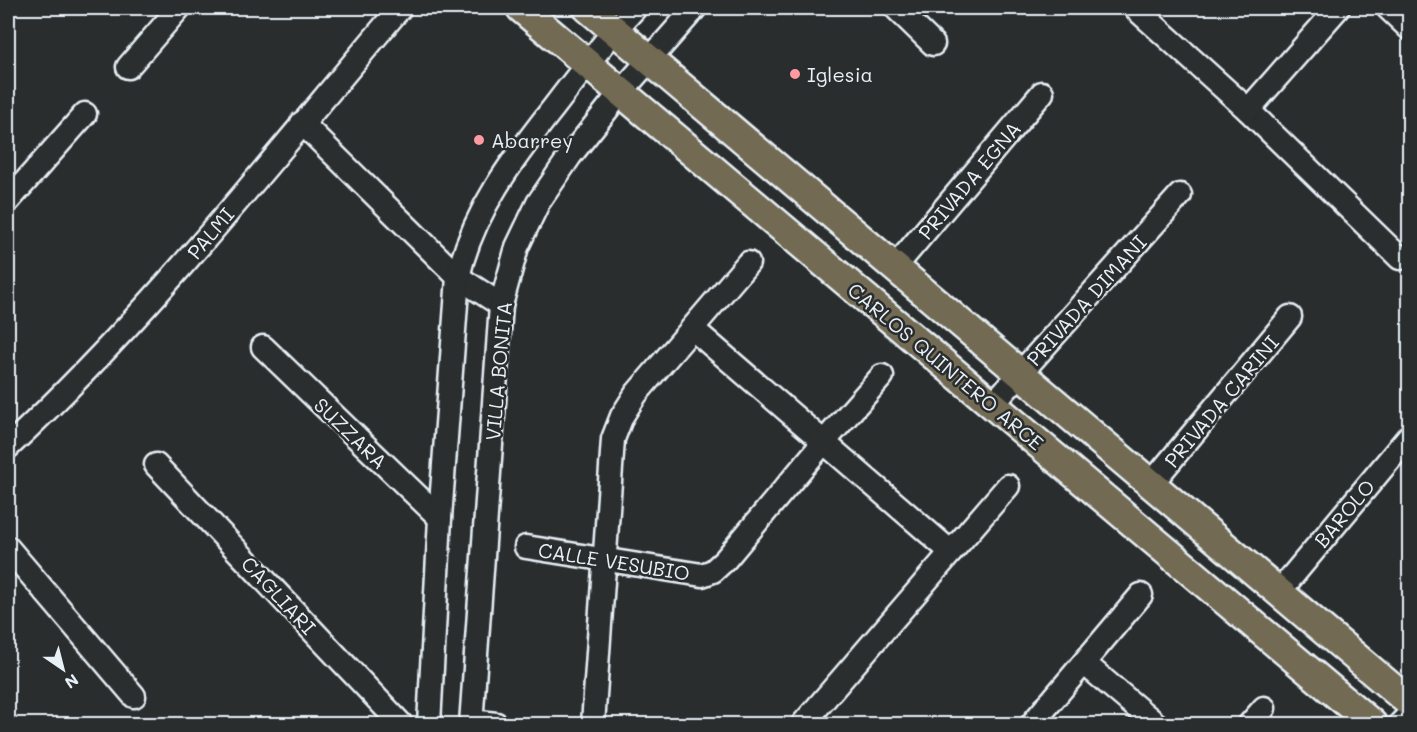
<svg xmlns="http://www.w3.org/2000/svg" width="1417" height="732" viewBox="0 0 1417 732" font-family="Mali,sans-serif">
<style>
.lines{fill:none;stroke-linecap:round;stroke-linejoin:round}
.minor-casing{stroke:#e8f1f8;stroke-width:27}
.major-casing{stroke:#e8f1f8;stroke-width:33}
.minor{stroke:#2a2d2e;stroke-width:22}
.major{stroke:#736b52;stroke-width:28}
.poi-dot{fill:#ff9aa2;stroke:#2a2d2e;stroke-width:2}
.labels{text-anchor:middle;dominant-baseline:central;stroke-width:5;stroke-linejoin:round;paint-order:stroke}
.poi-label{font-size:20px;fill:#e8f1f8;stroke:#2a2d2e;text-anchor:start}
.street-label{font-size:20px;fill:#e8f1f8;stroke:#2a2d2e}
</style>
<rect width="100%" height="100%" fill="#2a2d2e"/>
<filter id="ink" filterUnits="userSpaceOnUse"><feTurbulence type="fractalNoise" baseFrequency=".0167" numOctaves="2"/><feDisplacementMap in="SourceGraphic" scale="12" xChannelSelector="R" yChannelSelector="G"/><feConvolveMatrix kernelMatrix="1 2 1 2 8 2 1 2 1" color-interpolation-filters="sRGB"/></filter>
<g filter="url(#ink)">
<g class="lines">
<g class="minor-casing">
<g id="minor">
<path d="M896 8 933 44"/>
<path d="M1135 8 1248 110 1400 258"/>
<path d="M1388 8 1410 29"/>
<path d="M128 67 179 8"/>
<path d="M1248 110 1338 8"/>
<path d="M302 123 458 277 501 305"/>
<path d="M8 201 85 114"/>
<path d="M895 267 1042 93"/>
<path d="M693 329 951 552"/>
<path d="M263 347 440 518"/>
<path d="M992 405 1180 195"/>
<path d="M8 447C152 313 273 157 400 8"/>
<path d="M156 465 401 724"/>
<path d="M1151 484 1290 317"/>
<path d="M526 547 702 575 713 571 725 560 823 443 882 376"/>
<path d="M8 548 134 696"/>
<path d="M1279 592 1410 435"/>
<path d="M1084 663 1156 724"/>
<path d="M471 721 496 724"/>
<path d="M429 724 440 518 458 277C473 211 513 159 554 107 580 73 606 39 635 8"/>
<path d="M471 724 501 305 517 247 538 203 570 156 621 92 695 8"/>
<path d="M593 724 613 439 622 416 636 394 748 263"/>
<path d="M803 724 1008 486"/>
<path d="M1032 724 1141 595"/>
<path d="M1250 724 1264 708"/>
<path d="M1400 724 1410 714"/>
</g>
</g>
<g class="major-casing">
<g id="major">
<path d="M521 8 1372 724"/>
<path d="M588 8 1410 703"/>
</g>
</g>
<use href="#minor" class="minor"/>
<use href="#major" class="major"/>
</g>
</g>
<g class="poi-dot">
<circle cx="795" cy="74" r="6"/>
<circle cx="479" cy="140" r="6"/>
</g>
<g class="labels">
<g class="poi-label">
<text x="807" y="74">Iglesia</text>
<text x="491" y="140">Abarrey</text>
</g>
<g class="street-label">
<text transform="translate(969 180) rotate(-50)">PRIVADA EGNA</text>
<text transform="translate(210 233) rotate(-50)">PALMI</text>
<text transform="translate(1086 300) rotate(-48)">PRIVADA DIMANI</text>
<text transform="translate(946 366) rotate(40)">CARLOS QUINTERO ARCE</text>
<text transform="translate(498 371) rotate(-85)">VILLA BONITA</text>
<text transform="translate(1221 401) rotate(-50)">PRIVADA CARINI</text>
<text transform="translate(351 433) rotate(44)">SUZZARA</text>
<text transform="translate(1344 513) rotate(-50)">BAROLO</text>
<text transform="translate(614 561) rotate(9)">CALLE VESUBIO</text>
<text transform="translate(279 595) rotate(47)">CAGLIARI</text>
</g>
</g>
<rect width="1417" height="732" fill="none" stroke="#2a2d2e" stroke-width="30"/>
<rect x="15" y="15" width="1387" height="702" fill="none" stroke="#e8f1f8" stroke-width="2" filter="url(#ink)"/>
<g transform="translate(63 669) rotate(145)" stroke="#2a2d2e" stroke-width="4.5" paint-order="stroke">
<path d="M0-4.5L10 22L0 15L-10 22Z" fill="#e8f1f8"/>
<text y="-9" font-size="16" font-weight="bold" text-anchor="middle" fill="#e8f1f8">N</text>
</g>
</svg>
